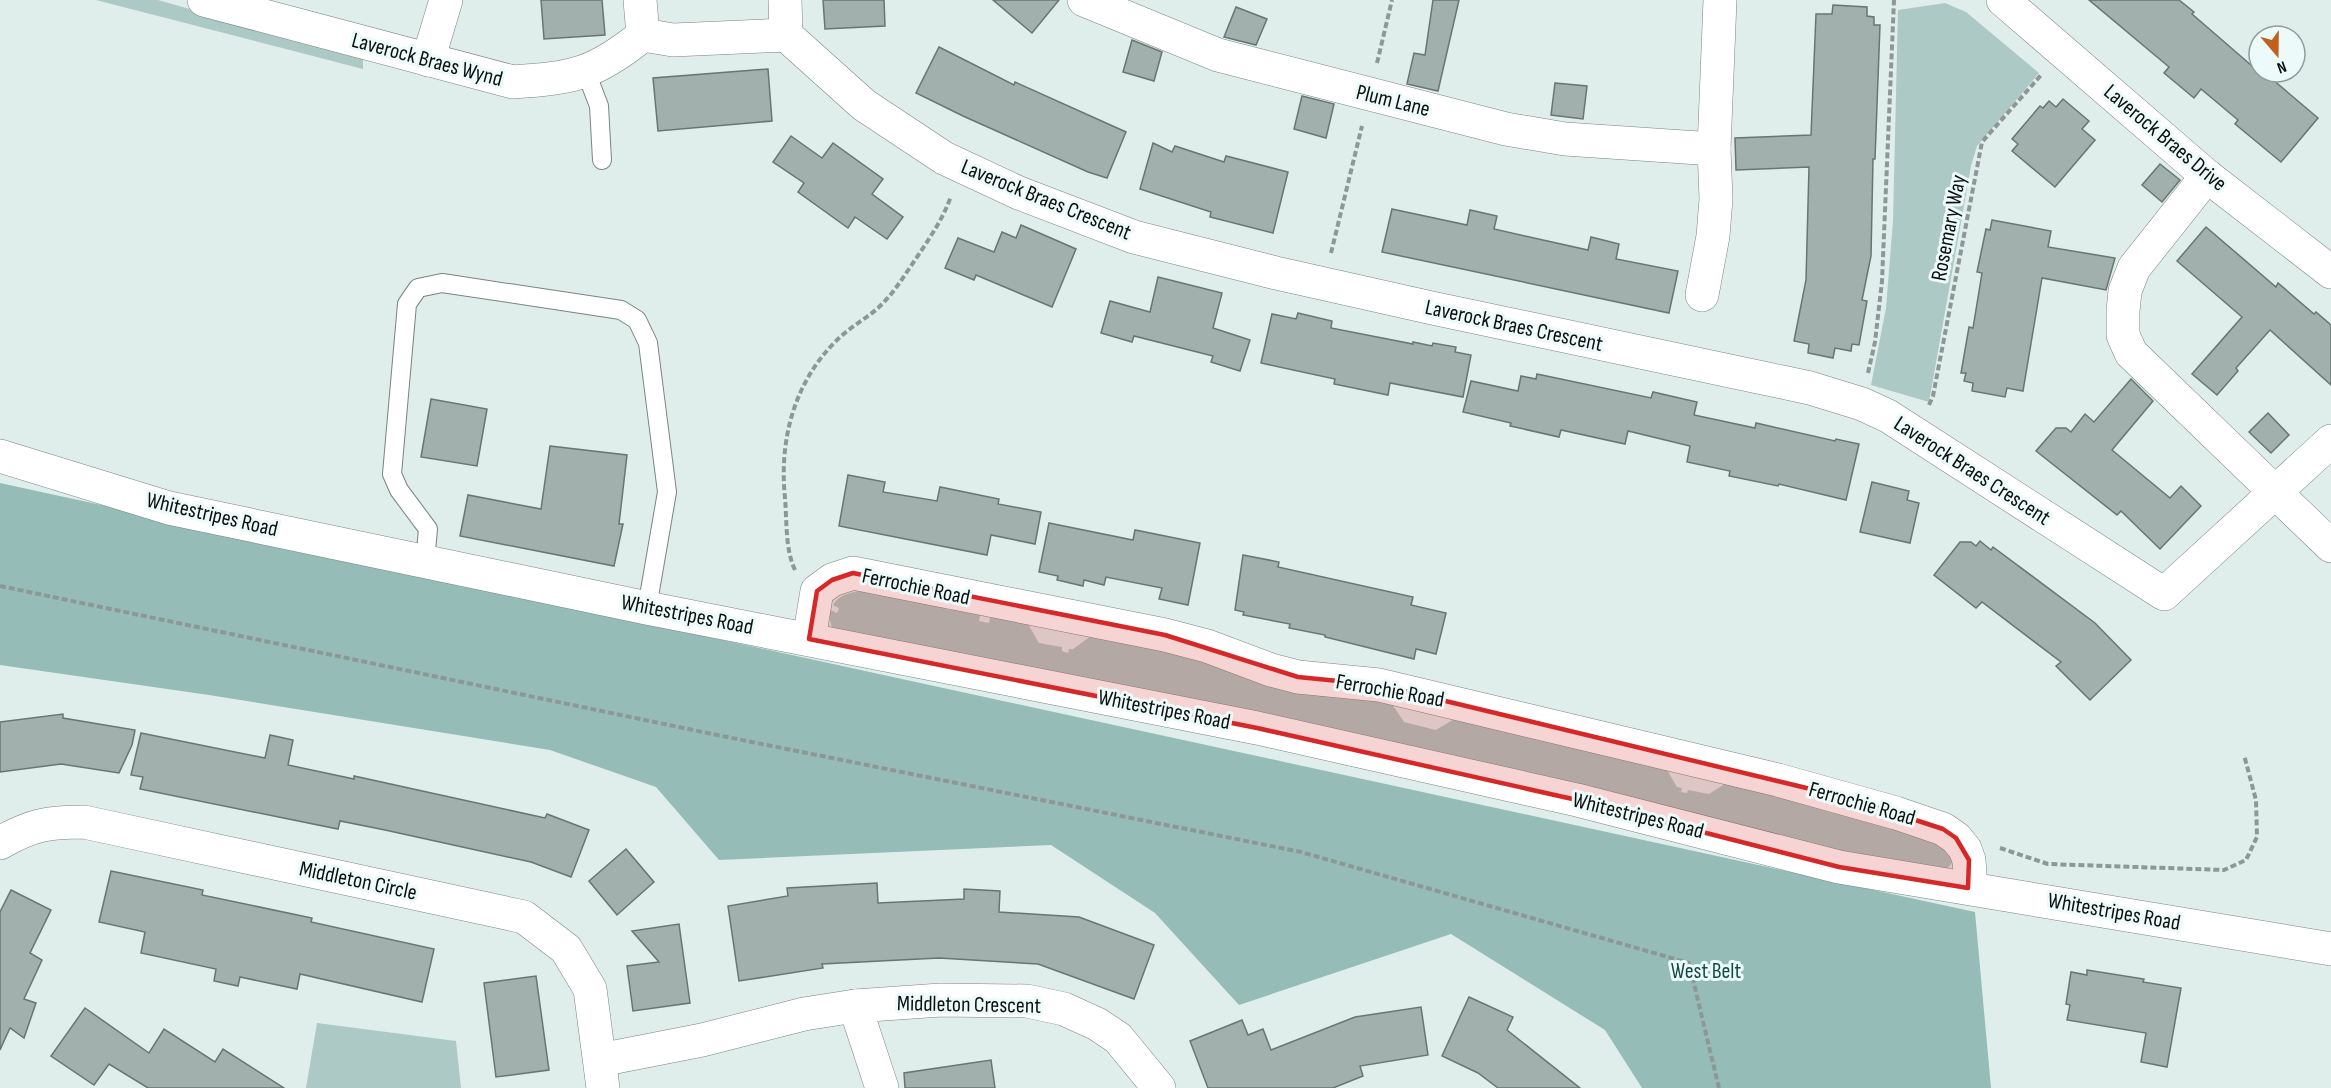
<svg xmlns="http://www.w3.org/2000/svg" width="2331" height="1088" viewBox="0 0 2331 1088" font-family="'Sofia Sans Condensed',sans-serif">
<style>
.green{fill:#acc9c5}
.forest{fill:#95bcb7}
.building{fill:#a1afad;stroke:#687573;stroke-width:1.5}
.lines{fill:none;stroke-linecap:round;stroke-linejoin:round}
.lane-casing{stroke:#788583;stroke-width:20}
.street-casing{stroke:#788583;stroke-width:34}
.secondary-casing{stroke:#788583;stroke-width:34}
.path{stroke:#8d9896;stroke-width:4;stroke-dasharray:6 3;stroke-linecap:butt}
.lane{stroke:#fff;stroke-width:18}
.street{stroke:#fff;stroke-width:33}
.secondary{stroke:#fff;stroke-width:33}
.marked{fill:#d62828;fill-opacity:0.2;stroke:#d62828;stroke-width:4.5;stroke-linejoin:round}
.labels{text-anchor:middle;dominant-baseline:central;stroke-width:6;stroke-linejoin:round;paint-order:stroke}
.street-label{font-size:22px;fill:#0b100f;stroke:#ecfbf9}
.park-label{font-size:22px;fill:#124b46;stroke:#ecfbf9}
</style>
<rect width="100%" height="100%" fill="#dfeeeb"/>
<g class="green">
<path d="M96 0H158L363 58V69Z"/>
<path d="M1945 3 1966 12 2039 73 1977 146 1971 166 1929 402 1871 385 1886 308 1893 221 1898 10Z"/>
<path d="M869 590 947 603 945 609 951 610 953 604 981 610 979 621 989 623 991 612 1025 619 1039 643 1062 647V651L1068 653 1069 649H1073L1095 633 1388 698 1404 722 1436 730 1461 715 1663 763 1677 787 1682 788 1681 792 1687 793 1688 790 1709 794 1731 780 1770 788 1947 846 1953 862 1946 870 1934 872 832 628 829 616 831 610 837 613 839 608 833 605C841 592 855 592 869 590Z"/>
<path d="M317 1023 456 1041 461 1088H306Z"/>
</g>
<path class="forest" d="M0 483 1975 912 1991 1088H1642L1605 1030 1451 934 1239 1005 1155 913 1051 845 719 860 656 787 550 750 209 695 0 665Z"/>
<g class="building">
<path d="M541 0H602L605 35 544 39Z"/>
<path d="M823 0H884L885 26 825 29Z"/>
<path d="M993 0H1059L1032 33Z"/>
<path d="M1433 0H1459L1438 91 1407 84 1414 53 1425 55Z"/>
<path d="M2089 0H2179L2194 12 2192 14 2259 72 2272 79 2318 118 2281 162 2235 124 2238 120 2201 89 2194 98 2164 73 2169 67Z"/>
<path d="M1833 5 1867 7V16L1874 17V25H1880L1875 159H1873L1871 256 1862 300 1867 301 1859 345 1852 344 1851 351 1835 348 1833 358 1808 353 1809 344 1794 341 1806 280 1809 167 1736 170 1735 138 1811 135 1816 14H1832Z"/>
<path d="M1236 7 1267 19 1256 45 1224 37Z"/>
<path d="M1132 40 1162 52 1154 81 1123 72Z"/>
<path d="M939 47 1014 85 1015 82 1126 132 1107 178 1088 172 963 116 916 93Z"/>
<path d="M768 69 772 121 658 131 653 78Z"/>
<path d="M1555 83 1587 86 1583 119 1551 115Z"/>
<path d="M1302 96 1334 104 1326 138 1294 129Z"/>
<path d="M2063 99 2089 121 2082 129 2095 140 2055 187 2012 151 2018 144 2012 139 2040 106 2043 108 2049 101 2056 107Z"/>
<path d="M791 136 822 158 833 143 883 179 872 194 903 217 887 239 855 217 848 228 798 192 804 183 773 162Z"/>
<path d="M1153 143 1172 152 1175 146 1224 162 1226 156 1288 172 1273 233 1210 217 1211 212 1140 189Z"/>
<path d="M2160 164 2180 180 2162 202 2142 185Z"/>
<path d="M1392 209 1467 225 1470 210 1497 216 1494 229 1588 250 1591 237 1619 244 1616 259 1678 271 1669 313 1382 252Z"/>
<path d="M1992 220 2051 231 2048 247 2115 258 2106 290 2042 278 2023 391 2007 388 2005 397 1972 391 1973 383 1964 381 1966 373H1961L1969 327 1973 328 1982 273 1977 272 1986 229 1990 230Z"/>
<path d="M1021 225 1076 249 1052 307 976 275 974 280 945 268 958 238 994 252 1002 232 1016 238Z"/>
<path d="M2206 227 2276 287 2278 283 2314 314 2316 312 2331 325V385L2270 330 2236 368 2238 371 2217 395 2192 374 2242 317 2177 261Z"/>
<path d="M1158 277 1222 293 1213 328 1250 340 1240 371 1211 362 1213 356 1134 336 1132 342 1101 333 1110 301 1150 312Z"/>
<path d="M1298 313 1332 321 1331 328 1413 344V342L1432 346 1433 343 1456 347 1455 352 1471 355 1463 397 1390 383 1388 395 1334 384 1335 379 1261 363 1272 314 1296 319Z"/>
<path d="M1537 374 1651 398 1653 392 1697 402 1694 415 1755 428 1756 423 1835 441 1836 439 1859 444 1846 500 1779 484 1778 486 1729 476 1730 471 1687 462 1690 446 1628 431 1625 444 1561 430 1559 437 1510 426 1511 423 1463 412 1471 381 1518 391 1521 376 1536 379Z"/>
<path d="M2131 379 2153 401 2112 450 2170 498 2181 486 2201 506 2160 549 2121 511 2117 515 2036 451 2056 428H2066L2071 432 2085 414 2094 422Z"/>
<path d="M431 399 487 409 477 466 421 457Z"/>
<path d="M2268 413 2289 435 2271 453 2249 432Z"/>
<path d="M550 446 627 455 619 524H623L614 566 460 536 468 495 541 509Z"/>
<path d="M848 475 885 482 883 492 937 501 940 487 999 499 998 504 1041 512 1035 544 991 535 987 555 839 526Z"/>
<path d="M1872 482 1909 491 1907 500 1919 503 1910 543 1860 532Z"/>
<path d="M1049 523 1133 540 1135 530 1200 543 1188 605 1159 599 1162 588 1106 577 1104 585 1084 580 1083 586 1057 580 1058 576 1039 572Z"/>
<path d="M1980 541 1991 550 1993 547 2095 623 2131 660 2090 700 2056 666 2061 662 1982 602 1976 608 1934 575 1960 542H1971L1976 546Z"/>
<path d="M1243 555 1279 562 1278 567 1413 597 1411 605 1446 613 1436 654 1416 649 1414 659 1325 637V635L1289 628 1290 624 1243 615 1244 612 1235 610Z"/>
<path d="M63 714V718L135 730 132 745 119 773 61 764 0 772V722Z"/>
<path d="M141 733 265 758 270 735 293 740 288 765 354 779V776L545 818 547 814 589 830 571 877 531 862 385 830 340 821 338 829 140 789 143 777 131 775Z"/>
<path d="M626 849 654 882 617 915 589 881Z"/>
<path d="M111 871 203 890 202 895 312 918 311 922 434 949 422 1002 300 974 297 989 240 977 238 986 214 981 216 969 141 953 145 932 99 922Z"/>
<path d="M877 883 878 903 964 899V889L1000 891 999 912 1079 917 1154 945 1134 999 1038 964 939 958 822 964 823 968 739 981 728 906 788 896 787 888Z"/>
<path d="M11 890 51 910 30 953 42 960 24 999 36 1003 24 1038 10 1028 0 1050V912Z"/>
<path d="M679 924 690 1003 633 1011 627 966 659 962 632 931Z"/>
<path d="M2087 970 2144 979 2143 982 2181 988 2167 1067 2141 1062 2146 1033 2067 1020 2070 1005 2066 1004 2071 972 2087 975Z"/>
<path d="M536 976 549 1070 496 1077 484 983Z"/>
<path d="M1469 997 1513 1017 1507 1030 1580 1088H1498L1478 1073 1442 1056Z"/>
<path d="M1421 1007 1428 1055 1360 1066 1363 1076 1333 1088H1208L1190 1041 1242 1020 1248 1035 1263 1029 1271 1050 1355 1017Z"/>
<path d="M85 1008 149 1053 164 1029 215 1062 223 1049 284 1088H148L109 1064 94 1085 51 1056Z"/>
<path d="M991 1060 995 1088H905L904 1073Z"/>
</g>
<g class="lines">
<g class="lane-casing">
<g id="lane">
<path d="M586 72 599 106 602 160"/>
<path d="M425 562 428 529 399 490 392 474 407 304 418 288 442 283 621 310 637 320 648 343 667 492 647 608"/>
</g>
</g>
<g class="street-casing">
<g id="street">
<path d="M204 0 513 82C574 78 595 74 643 35"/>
<path d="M640 0 643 35"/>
<path d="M785 0 786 35"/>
<path d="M1084 0 1218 55 1506 129 1565 139 1714 149"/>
<path d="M2003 0 2207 176 2331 272"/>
<path d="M643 35 673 40 786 35 864 105 944 158 1019 193 1134 237 1276 273 1432 308 1810 388 1862 404 1888 416 2164 594 2331 441"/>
<path d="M428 60 446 0"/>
<path d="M2207 176 2134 268 2125 291 2123 311V335L2131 353 2331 546"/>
<path d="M1702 295 1713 236 1716 199 1714 149 1720 0"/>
<path d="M809 639 817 591 832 580 853 573 1165 635 1207 646 1271 670 1298 677 1379 685 1778 780 1896 813 1943 829 1956 838 1965 849 1969 860 1970 874 1968 888"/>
<path d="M0 843C31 825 48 822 84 822L524 917 566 949 590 989 603 1088"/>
<path d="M855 1006 882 1088"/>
<path d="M600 1060 702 1040 804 1014 855 1006 941 1000 1027 1001 1064 1009 1097 1024 1118 1038 1159 1088"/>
</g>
</g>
<g class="secondary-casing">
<path id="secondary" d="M0 456 169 508 647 608 1257 728 1577 800 1839 867 2331 949"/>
</g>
<g class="path">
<path d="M1377 63 1392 0"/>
<path d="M1331 253 1362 126"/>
<path d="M1868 373 1875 342 1882 281 1894 0"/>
<path d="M1929 405 1933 396 1982 142 2042 74"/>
<path d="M795 570C785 549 787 521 785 498 779 440 794 382 837 340 851 326 870 317 883 303 894 292 902 279 911 266 926 243 942 222 951 196"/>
<path d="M0 586 717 735 1301 852 1689 963 1719 1088"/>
<path d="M2000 848 2048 864 2224 870 2246 860 2257 837 2256 800 2244 755"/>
</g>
<use href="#lane" class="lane"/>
<use href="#street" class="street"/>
<use href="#secondary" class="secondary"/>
</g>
<path class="marked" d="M853 573 1165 635 1298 677 1379 685 1848 798 1943 829 1956 838 1969 860 1968 888 1839 867 1577 800 1257 728 809 639 817 591 832 580Z"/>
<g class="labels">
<g class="street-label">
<text transform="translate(427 60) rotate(15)">Laverock Braes Wynd</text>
<text transform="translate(1393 101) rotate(14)">Plum Lane</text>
<text transform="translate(2165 138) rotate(40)">Laverock Braes Drive</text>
<text transform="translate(1046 200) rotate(22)">Laverock Braes Crescent</text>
<text transform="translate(1949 228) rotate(-79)">Rosemary Way</text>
<text transform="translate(1514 326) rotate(12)">Laverock Braes Crescent</text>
<text transform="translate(1972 471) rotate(33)">Laverock Braes Crescent</text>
<text transform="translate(212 515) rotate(13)">Whitestripes Road</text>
<text transform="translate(916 587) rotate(12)">Ferrochie Road</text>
<text transform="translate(687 615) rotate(11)">Whitestripes Road</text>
<text transform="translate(1390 691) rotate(10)">Ferrochie Road</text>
<text transform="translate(1164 710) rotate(11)">Whitestripes Road</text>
<text transform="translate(1862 804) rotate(16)">Ferrochie Road</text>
<text transform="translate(1638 816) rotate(14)">Whitestripes Road</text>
<text transform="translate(358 881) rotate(12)">Middleton Circle</text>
<text transform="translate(2114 912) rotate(10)">Whitestripes Road</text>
<text transform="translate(969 1005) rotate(1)">Middleton Crescent</text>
</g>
<g class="park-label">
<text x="1706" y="971">West Belt</text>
</g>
</g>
<g transform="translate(2277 54) rotate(160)"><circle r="28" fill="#ecfbf9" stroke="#929d9b" stroke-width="1.5"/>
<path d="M0-4.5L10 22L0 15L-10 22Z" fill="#c0601c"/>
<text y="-9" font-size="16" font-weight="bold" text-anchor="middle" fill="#0b100f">N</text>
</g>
</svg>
